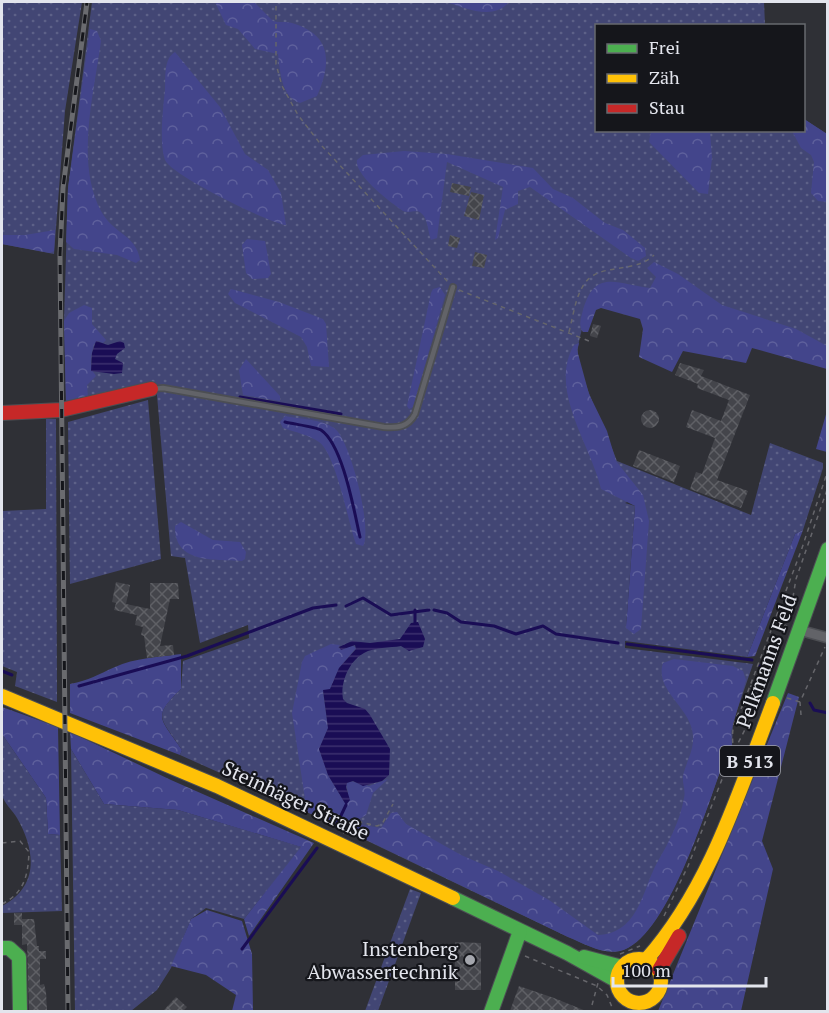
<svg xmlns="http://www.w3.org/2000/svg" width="829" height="1013" viewBox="0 0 829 1013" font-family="'PT Serif',serif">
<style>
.grass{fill:url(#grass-dots);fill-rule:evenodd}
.forest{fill:url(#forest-crowns)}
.water{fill:url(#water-rules)}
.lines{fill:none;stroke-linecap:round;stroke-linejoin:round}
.stream{stroke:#1a0d55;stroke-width:3}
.building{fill:url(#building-cross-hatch)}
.lane-casing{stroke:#4c4e53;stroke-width:8}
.street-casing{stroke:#4c4e53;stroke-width:12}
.fast-casing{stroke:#4c4e53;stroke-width:16}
.slow-casing{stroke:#4c4e53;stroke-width:16}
.jam-casing{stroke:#4c4e53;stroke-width:16}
.path{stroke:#66666b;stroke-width:1.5;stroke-dasharray:4.5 4.5;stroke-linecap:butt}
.lane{stroke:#626368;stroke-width:4.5}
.street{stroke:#626368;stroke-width:9}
.fast{stroke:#4caf50;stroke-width:14}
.slow{stroke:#ffc107;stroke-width:14}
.jam{stroke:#c62828;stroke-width:14}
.rail-casing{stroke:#6a6b6f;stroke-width:5}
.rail{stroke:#15161b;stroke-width:3;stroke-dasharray:9;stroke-linecap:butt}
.poi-dot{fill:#a4a6ad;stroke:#15161b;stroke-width:2}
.labels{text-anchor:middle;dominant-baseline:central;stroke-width:4.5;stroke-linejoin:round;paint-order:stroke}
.shield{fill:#15161b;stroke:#a5a7ae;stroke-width:1.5}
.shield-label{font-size:18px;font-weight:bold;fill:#e3e5ed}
.street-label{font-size:20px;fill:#e3e5ed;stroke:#15161b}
.poi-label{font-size:20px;fill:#e3e5ed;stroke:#15161b;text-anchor:end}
</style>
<defs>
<pattern id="grass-dots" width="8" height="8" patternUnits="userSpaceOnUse" patternTransform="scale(1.5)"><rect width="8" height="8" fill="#424674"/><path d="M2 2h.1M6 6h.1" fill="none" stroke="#5d6188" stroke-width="1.8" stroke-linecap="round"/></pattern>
<pattern id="forest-crowns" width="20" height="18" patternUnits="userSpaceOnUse" patternTransform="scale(1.5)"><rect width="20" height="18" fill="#43458b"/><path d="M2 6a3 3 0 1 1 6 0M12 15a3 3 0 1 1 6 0" fill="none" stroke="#5e609c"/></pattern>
<pattern id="water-rules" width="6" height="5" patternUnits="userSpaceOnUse" patternTransform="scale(1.5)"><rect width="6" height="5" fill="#1a0d55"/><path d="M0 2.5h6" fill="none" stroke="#3b306e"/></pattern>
<pattern id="building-cross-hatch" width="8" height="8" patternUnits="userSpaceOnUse" patternTransform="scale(1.5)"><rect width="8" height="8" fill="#44454b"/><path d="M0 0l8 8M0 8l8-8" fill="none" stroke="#5f6065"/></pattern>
</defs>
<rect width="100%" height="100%" fill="#2f3036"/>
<g class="grass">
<path d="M2 2H82L65 111 54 254 2 244Z"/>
<path d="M92 2H764L765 25 596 26V130H804V119L827 134V357L593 295C588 312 580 331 578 348 575 370 608 436 617 461L751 515 770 443 823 463V468L803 530 795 534 747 657 625 641V648L753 664 733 722 732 748 726 755C709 800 667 940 620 951 603 955 583 943 568 937L307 812 180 755 182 750C161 717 151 718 181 689L183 661 249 638 248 625 200 643 185 558 171 556 156 384 66 404 64 321 68 188ZM643 495 626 628 635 506 625 503Z"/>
<path d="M148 400 161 559 70 584 68 422Z"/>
<path d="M46 419H56L57 702 15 686 17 672 2 666V511L46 509Z"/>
<path d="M2 734 46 798 48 834 60 835 62 911 2 913V906C39 887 36 851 17 818 13 811 4 803 2 795 0 780 2 750 2 734Z"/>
<path d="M71 749 104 804 178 810 302 847 244 919 206 908 191 919 171 968 157 990 131 1011H75Z"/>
<path d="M410 889 421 893 378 1011H365Z"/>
</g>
<g class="forest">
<path d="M215 2H254L273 21C279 23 286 21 292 23 333 35 331 64 317 96L300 103C281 97 280 70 278 54L255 49 238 29 226 25Z"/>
<path d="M446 2H509C493 21 465 8 446 2Z"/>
<path d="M90 29 97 31 101 41C94 94 75 162 101 211 114 235 136 234 140 260L136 263 117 255 74 249 66 242 68 188Z"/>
<path d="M175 52 220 107 245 154 268 170 281 193 286 225C269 223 171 175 165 160 159 143 163 108 165 90 166 78 163 59 175 52Z"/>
<path d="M804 119 827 134V202L818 201 811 193 814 162 811 155 801 148 792 131 804 130Z"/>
<path d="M651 131H710L712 158 708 194 699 193 649 142Z"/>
<path d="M404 151 447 154 533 168 553 189 573 198 605 223 623 230 645 248 646 256 638 261 631 258 530 187 518 191V204L505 210 498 238 495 240 503 187 447 162 437 238 431 240C428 233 428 218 421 213 416 209 410 214 403 211 391 203 354 175 357 160L363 155Z"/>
<path d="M55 230 54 251 50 253 2 244V235H25Z"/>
<path d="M247 239 265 241 271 274 268 278 252 279 246 273 242 245Z"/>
<path d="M654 262 678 274 722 305 796 329 827 346V369L752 348 746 363 683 351 672 372 639 357 643 329 640 319 601 308 596 310 588 332H583C578 325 581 318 583 310 595 268 617 284 650 288L656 277 647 268Z"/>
<path d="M440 287 445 295 413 407 409 409 407 406 431 293 433 289Z"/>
<path d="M231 289 279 302 323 319 326 324 329 367 311 366 307 347 301 337 235 303 228 294Z"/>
<path d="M84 305 92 308V324L106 340 103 343 98 341 94 344C91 356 88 366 96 376L87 385 88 397 72 403 66 400 64 321 69 313Z"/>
<path d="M579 343 577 350 589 394 607 431 616 461 643 495 649 521 641 629 634 634 626 628 635 506 601 489C591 445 548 390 574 345Z"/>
<path d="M246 359 280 396V401L243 395 239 370Z"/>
<path d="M827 411V452L816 449Z"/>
<path d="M285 416C300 419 321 419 334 428 350 438 373 530 363 546L356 544C348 522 336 454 319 442 309 435 295 432 283 428L280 422Z"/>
<path d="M181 522 213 540 240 542 246 552 245 559 242 561C214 559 174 564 175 526Z"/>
<path d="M803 530 755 656 747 657 795 534Z"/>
<path d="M331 644 340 645 338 648 343 649 352 645 356 648 339 668 330 689 323 692 328 728 319 749 328 775 344 802 348 792 346 784 350 781 369 786 388 779 373 793 366 815 342 829 307 812 292 713 302 662 305 656Z"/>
<path d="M181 654V689C151 718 161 718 182 750L180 755 70 713V684C90 680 97 675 115 667 134 658 160 657 181 654Z"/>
<path d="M674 659 733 666 743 671 746 680 731 731 732 748 726 755C709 800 668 940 620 951 603 955 583 943 568 937L350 832 352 829 362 825 381 828 391 813 397 812 406 824 461 855 498 871 549 900 598 935C640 933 642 889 658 861 669 842 680 821 684 798 686 791 682 783 683 776 686 762 694 751 693 736 692 708 654 691 663 663Z"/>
<path d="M788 693 799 697 762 841 773 869 741 1011H658Z"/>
<path d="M2 707 58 727 60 835 48 834 46 798 2 734Z"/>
<path d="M70 732 171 780 314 843 249 936 244 919 301 847 178 810 104 804 71 749Z"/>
<path d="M207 910 242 921 252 954 253 1011H232L236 995 206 975 171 966 191 919Z"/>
</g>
<g class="water">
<path d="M96 341 108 345 120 341 124 343 125 348 117 354 115 359 123 363 122 373 114 374 91 371 92 353Z"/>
<path d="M418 622 425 639 423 647 409 651 401 646C390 648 374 647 364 653 349 661 340 683 343 699L347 703 365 709 370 715 390 749 389 775 382 781 363 786 353 781 347 783 346 787 350 800 346 805 328 775 319 749 328 728 323 690 330 689 339 668 356 649 355 645 341 650 339 647 352 641 370 643 400 639 411 623Z"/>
</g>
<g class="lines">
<g class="stream">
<path d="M240 397 341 414"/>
<path d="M285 422C293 424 316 427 321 430 343 445 354 511 360 537"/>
<path d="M346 606 363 598 391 615 429 610"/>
<path d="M434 610 447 613 461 622 494 626 516 634 543 626 556 634 618 643"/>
<path d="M415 623V610"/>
<path d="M627 644 752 660"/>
<path d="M760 666 765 668"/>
<path d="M2 671 12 675"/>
<path d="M79 686 187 656 313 608 336 605"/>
<path d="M810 703 814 710 828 713"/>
<path d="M336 826 346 805"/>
<path d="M242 949 317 848"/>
</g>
</g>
<g class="building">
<path d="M452 183 471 187 469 196 450 192Z"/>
<path d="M471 192 484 195 479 220 464 216Z"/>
<path d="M450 235 460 238 457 248 448 246Z"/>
<path d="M475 252 487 255 484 268 472 266Z"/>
<path d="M593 324 601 326 597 338 590 336Z"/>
<path d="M680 363 704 370 701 376 750 395 717 480 748 491 741 508 690 489 696 472 702 474 715 438 686 427 692 410 721 421 729 400 697 388 698 384 675 375Z"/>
<circle cx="650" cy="419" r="9"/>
<path d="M639 450 680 466 674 482 633 466Z"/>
<path d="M116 582 130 585 126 604 150 609V583H178L179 599H170L160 646 173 645 174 655 147 658 144 636 141 635 143 627 135 625 137 615 114 610 116 603 112 602Z"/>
<path d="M14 913H22V919H34L37 946H39V951H46V959H40V985L44 984 46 992 47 1011 29 1010 27 944 22 945V925H14Z"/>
<path d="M455 942 481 943V990H455Z"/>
<path d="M519 986 554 998 586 1011H510Z"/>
<path d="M176 997 187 1007 183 1011H163Z"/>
</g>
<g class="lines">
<g class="lane-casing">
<path id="lane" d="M152 389 163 388 384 427C398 428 408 427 415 414L453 287"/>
</g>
<g class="street-casing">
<path id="street" d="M799 630 828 638"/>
</g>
<g class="fast-casing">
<g id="fast">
<path d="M773 703 828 549"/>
<path d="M453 898 567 953 617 981"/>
<path d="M2 948H9L19 957 20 1012"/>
<path d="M584 957 622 967"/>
<path d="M491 1012 520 931"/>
</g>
</g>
<g class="slow-casing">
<g id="slow">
<path d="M2 696 217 786 453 898"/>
<circle cx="639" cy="981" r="22"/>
<path d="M646 960C710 888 739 792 773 703"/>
</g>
</g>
<g class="jam-casing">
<g id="jam">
<path d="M2 413 61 410 151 389"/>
<path d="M659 970 679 936"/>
</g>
</g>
<g class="path">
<path d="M276 6V64L282 86 298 115 322 146 448 282"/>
<path d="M459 290 589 341"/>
<path d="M569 332C573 317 575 299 583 286 597 261 634 275 654 255"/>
<path d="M790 615 796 579 828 487"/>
<path d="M775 621 787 626"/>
<path d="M750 686 761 689"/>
<path d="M787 698 800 702"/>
<path d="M801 715 800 702 825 647"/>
<path d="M734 752C731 734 732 722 742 707L801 551 828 470"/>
<path d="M343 833 360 822 377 826 382 824 393 804"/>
<path d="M2 843 20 841 29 852C28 876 24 893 2 904"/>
<path d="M664 916 688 866 730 759 758 704"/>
<path d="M620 954 640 946"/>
<path d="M525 956 597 986 607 995 614 1012"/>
<path d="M592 1005 598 983"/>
</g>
<use href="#lane" class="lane"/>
<use href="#street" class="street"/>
<use href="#fast" class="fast"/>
<use href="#slow" class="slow"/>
<use href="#jam" class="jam"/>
<g class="rail-casing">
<path id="rail" d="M68 1012 60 254 63 188 87 2"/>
</g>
<use href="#rail" class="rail"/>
</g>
<circle class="poi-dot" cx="470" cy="960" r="6"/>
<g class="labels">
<rect class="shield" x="720" y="746" width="60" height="30" rx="4.5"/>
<g class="shield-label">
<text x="750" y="761">B 513</text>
</g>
<g class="street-label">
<text transform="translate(766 661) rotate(-70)">Pelkmanns Feld</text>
<text transform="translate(296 800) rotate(25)">Steinhäger Straße</text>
</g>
<g class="poi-label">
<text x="458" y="948">Instenberg<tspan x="458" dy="23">Abwassertechnik</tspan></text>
</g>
</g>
<rect width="829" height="1013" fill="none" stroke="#e3e5ed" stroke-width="6"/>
<rect x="595" y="24" width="210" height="108" fill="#15161b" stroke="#67696f" stroke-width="1.5"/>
<rect x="607" y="44" width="30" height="9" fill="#4caf50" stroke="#67696f" stroke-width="1.5"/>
<text x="649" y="54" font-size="18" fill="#e3e5ed">Frei</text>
<rect x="607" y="74" width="30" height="9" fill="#ffc107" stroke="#67696f" stroke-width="1.5"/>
<text x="649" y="84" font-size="18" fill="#e3e5ed">Zäh</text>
<rect x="607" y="104" width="30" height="9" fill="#c62828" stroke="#67696f" stroke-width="1.5"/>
<text x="649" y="114" font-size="18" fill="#e3e5ed">Stau</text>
<path d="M613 977v9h153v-9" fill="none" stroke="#e3e5ed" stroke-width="3"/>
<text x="622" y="977" font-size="18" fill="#e3e5ed" stroke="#15161b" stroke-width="4.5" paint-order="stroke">100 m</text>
</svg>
